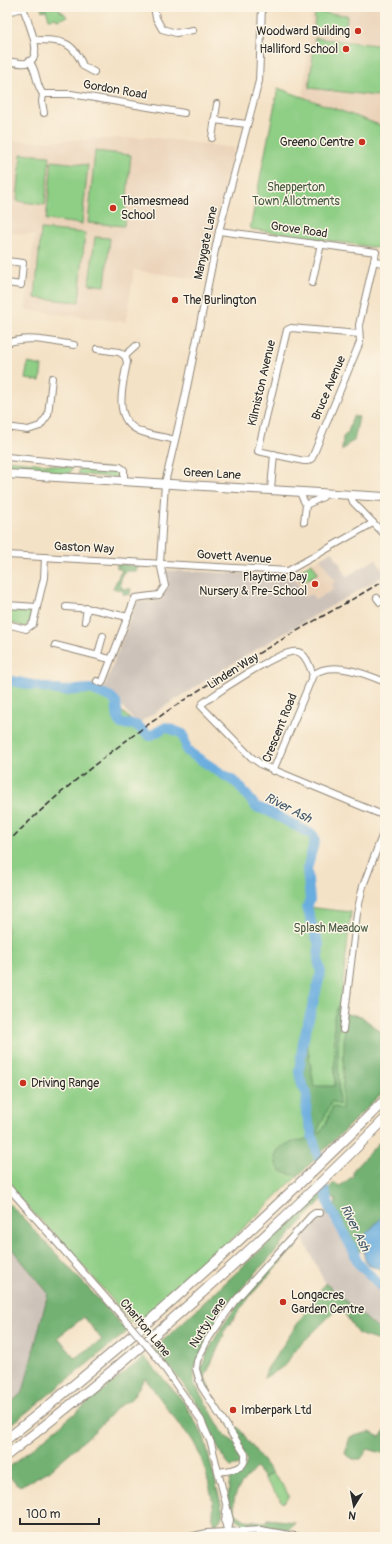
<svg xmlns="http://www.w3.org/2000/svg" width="392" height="1544" viewBox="0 0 392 1544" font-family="Pangolin,sans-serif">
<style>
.built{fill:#ebd3b9}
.industrial{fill:#cdc2b9}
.green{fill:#8ece85;stroke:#5c7c58}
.forest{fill:#72b172;stroke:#4e6e4e;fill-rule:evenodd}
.water{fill:#6baddf;stroke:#4b6c85}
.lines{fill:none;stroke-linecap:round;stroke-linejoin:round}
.river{stroke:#6baddf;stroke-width:10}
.minor-casing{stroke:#908678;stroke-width:8}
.major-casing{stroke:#908678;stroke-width:10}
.highway-casing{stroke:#908678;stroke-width:11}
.minor{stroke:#fff;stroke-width:6}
.major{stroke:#fff;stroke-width:8}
.highway{stroke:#fff;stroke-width:9}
.rail{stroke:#2b2b2b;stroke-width:1.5;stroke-dasharray:6 3;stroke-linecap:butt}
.minor-bridge-casing{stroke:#908678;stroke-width:8;stroke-linecap:butt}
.minor-bridge{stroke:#fff;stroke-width:6}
.poi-dot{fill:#c8321e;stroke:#fcf5e5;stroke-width:1.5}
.labels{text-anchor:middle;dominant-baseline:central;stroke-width:3;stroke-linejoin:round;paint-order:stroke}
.poi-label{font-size:12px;fill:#2b2b2b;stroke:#fcf5e5;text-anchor:start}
.street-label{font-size:12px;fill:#2b2b2b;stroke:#fcf5e5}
.park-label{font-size:12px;fill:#495c46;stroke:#fcf5e5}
.water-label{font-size:13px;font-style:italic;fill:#41586a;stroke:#fcf5e5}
</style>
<rect width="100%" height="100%" fill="#fcf5e5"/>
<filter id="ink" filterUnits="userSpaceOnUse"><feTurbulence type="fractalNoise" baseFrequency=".025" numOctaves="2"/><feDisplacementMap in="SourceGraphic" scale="8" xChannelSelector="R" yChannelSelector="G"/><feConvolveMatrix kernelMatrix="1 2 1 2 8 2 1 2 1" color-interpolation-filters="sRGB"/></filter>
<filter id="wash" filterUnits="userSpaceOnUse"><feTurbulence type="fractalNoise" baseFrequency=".012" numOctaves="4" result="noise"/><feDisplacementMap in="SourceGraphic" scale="16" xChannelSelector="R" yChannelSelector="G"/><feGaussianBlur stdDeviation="0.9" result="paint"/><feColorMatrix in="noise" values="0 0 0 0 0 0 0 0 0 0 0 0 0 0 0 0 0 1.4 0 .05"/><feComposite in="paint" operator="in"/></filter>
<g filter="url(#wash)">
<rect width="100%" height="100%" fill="#f4e2c6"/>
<g class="built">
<path d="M312 7H385V127L303 97Z"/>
<path d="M150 137 234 148 203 280 134 270 126 322 25 310 35 235 7 232 8 141H49Z"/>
<path d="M320 558 335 582 334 589 315 600 305 597 292 574Z"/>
</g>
<g class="industrial">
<path d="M332 551 347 576 376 559 385 575 235 662 137 724 117 700 102 693 137 601 152 602 162 600 168 580 164 570 288 576 292 574 305 597 311 594 315 600 334 589 332 584 335 582 320 558Z"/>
<path d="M329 1214 351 1253 355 1265 378 1289 385 1290V1335L325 1283 301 1235 313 1222Z"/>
<path d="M7 1243 48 1293 23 1392 7 1406Z"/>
</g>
<g class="green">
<path d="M59 7 60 11 64 13 67 17 57 20 56 18 49 19 46 10 42 11 41 8Z"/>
<path d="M315 12 347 15 346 33 314 30Z"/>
<path d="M315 38 385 46V97L309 88Z"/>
<path d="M278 88 385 127V249L250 229Z"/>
<path d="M95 151 131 155 124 226 88 223Z"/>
<path d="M21 154 50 156 45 205 17 201Z"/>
<path d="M52 161 88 165 82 224 46 220Z"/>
<path d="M41 229 85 233 79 302 35 298Z"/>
<path d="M95 237 110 238 105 286 89 284Z"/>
<path d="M28 363 42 366 40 381 25 379Z"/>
<path d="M7 460 71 467 72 469 69 474 7 471Z"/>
<path d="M84 467 116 469 120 471 121 474 119 478 78 474V470Z"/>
<path d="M312 563 318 573 302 583 296 572Z"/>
<path d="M7 607 31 609C34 614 30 623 26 627L7 622Z"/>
<path d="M7 681 63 691 91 689 101 691 138 727 150 735 166 727 183 734 187 751 238 784 256 807 268 811 313 835 315 839 307 869 310 900 307 907 351 912 341 999 345 1014 361 1016 385 1036V1090L314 1137 311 1131 318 1156 226 1245 135 1326 65 1245 7 1186Z"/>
<path d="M272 1473 285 1488 289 1497 283 1503 264 1478Z"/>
</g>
<g class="forest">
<path d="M353 416 359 417 354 441 348 444 342 451 343 437 348 432Z"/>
<path d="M117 564 139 566 136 571H126L122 574 120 585 124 589H131L130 595 123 594V591L113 588 122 570 117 568Z"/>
<path d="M341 1000 338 1037 339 1105 332 1101 315 1136 324 1128 333 1106 342 1110 345 1014 361 1016 385 1036V1090L299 1175C291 1175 281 1174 277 1166 267 1142 300 1142 314 1137L310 1129 306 1113 307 1094 302 1085 299 1072 303 1042H307L314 1086H335L334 1017Z"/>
<path d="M385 1136V1214L365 1235 364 1250 351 1253 330 1214 327 1215 325 1211 335 1206 336 1200 326 1191 334 1183 340 1186 353 1176V1170Z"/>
<path d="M324 1191 327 1194 243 1287 220 1315 210 1334 194 1370V1383L225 1436 233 1441 243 1455 240 1465 231 1467C220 1459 207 1420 198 1405 185 1385 169 1367 154 1349Z"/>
<path d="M10 1204 103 1304 127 1332 7 1428V1406L23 1392 48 1293 7 1243V1206ZM84 1317 102 1340 75 1358 58 1337Z"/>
<path d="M293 1244 297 1247 294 1251 292 1250 251 1295 223 1333 224 1335 205 1377 210 1390 207 1391 199 1375C215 1323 257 1282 293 1244Z"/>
<path d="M325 1283 385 1335V1343L358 1334 340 1306 295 1350 285 1366 264 1378 267 1369Z"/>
<path d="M144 1357 183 1401 204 1437 223 1512 221 1519 215 1526C211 1519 214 1513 213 1505 211 1488 199 1440 184 1431L145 1378 131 1399 116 1408 97 1429 49 1471 20 1486 7 1475V1469Z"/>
<path d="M238 1427 272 1473 264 1478 256 1468C244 1481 228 1495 236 1514L245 1520 267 1522 268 1519 295 1522 289 1529C248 1529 222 1529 230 1479L245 1467 247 1461 232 1431Z"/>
<path d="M385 1430V1454L368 1449 361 1459H353L345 1454 350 1437 370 1432 380 1437Z"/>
</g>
<path class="water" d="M385 1214V1272C381 1268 375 1268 370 1266 361 1261 364 1244 365 1235Z"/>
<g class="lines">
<g class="river">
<path d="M7 680 63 691 91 689 111 697 116 702 118 720 121 724 136 725 150 736 166 727 183 734 187 751 238 784 256 807 268 811 313 835 315 839 307 869 310 900 307 907 314 932 319 944 318 960 321 972 303 1042 299 1072 302 1085 307 1094 306 1113 318 1156"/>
<path d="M325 1191 330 1208 353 1250 358 1263 381 1286 385 1285"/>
</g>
</g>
</g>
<g filter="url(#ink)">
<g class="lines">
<g class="minor-casing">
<g id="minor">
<path d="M154 7 156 18 162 29 176 33 193 30"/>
<path d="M35 40C60 40 73 40 83 66L94 72"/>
<path d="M7 61C13 62 20 64 26 63 47 58 26 19 23 7"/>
<path d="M29 61C38 71 35 85 43 94H71L184 113"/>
<path d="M43 94 42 102 44 113"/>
<path d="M214 120 247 124"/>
<path d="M212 138 217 104"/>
<path d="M219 231 376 252 359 325 360 342 312 458 308 461H304L258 451 287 330 291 328 359 334"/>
<path d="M7 261 23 263 21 285 7 283"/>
<path d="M374 261 385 264"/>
<path d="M312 283 321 244"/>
<path d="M7 343C29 335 52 342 74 345"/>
<path d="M97 349 119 352 125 356 127 362C123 386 111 421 142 432 153 436 164 437 175 440"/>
<path d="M125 356 136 346"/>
<path d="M7 427 28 430 40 426 48 415 52 378"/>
<path d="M7 457 77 464 120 467 124 470V481"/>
<path d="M271 489 274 454"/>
<path d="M299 491 306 505 323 497 324 493"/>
<path d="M350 494 353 502 385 535"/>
<path d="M304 522 306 505"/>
<path d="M7 555 288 571 373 523"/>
<path d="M377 598 380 602H385"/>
<path d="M7 605 37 607"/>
<path d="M66 607 92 609 128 617"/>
<path d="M85 621 87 608"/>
<path d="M7 624 26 629 33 624 44 578 45 557"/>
<path d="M55 645 110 659"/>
<path d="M98 654 103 636"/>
<path d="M313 675C310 667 306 654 298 652 283 647 218 692 203 703L201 706 251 757 262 765 385 816"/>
<path d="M97 681 102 683 135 598 159 595 165 586 160 563 165 483 184 402 219 231 259 81 262 7"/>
<path d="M273 771 313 675C332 660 366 674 385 682"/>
<path d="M343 1030 357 913 363 886 385 828"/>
<path d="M7 1186 127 1322"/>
<path d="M156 1356 201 1420 211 1443 230 1520 228 1531"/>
<path d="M219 1472C231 1470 247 1470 245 1454L201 1386 196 1369 197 1361 208 1339 234 1302 311 1216 315 1213H320"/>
<path d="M226 1511 225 1522 229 1537"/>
<path d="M189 1537 207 1533 261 1530 300 1537"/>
<path d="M233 1537 284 1536"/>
</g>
</g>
<g class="major-casing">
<g id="major">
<path d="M7 11 23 7"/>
<path d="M7 474 385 497"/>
</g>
</g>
<g class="highway-casing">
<g id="highway">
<path d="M7 1439C140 1334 265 1220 385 1100"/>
<path d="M7 1455C141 1352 266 1239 385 1119"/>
</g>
</g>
<use href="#minor" class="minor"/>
<use href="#major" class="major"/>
<use href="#highway" class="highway"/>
<path class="rail" d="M7 843C66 783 143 725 215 680 270 645 328 614 385 580"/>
<g class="minor-bridge-casing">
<path id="minor-bridge" d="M127 1322 156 1356"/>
</g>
<use href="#minor-bridge" class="minor-bridge"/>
</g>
</g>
<g class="poi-dot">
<circle cx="358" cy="31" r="4"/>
<circle cx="346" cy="49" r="4"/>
<circle cx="362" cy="142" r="4"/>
<circle cx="113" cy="208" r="4"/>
<circle cx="175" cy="300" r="4"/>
<circle cx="315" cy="584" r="4"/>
<circle cx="23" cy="1083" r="4"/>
<circle cx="283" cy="1302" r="4"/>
<circle cx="233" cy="1410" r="4"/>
</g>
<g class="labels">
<g class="poi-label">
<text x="350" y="31" text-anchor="end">Woodward Building</text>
<text x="338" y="49" text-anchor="end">Halliford School</text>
<text x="354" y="142" text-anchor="end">Greeno Centre</text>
<text x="121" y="201">Thamesmead<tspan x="121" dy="14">School</tspan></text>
<text x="183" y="300">The Burlington</text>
<text x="307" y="577" text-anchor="end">Playtime Day<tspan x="307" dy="14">Nursery &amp; Pre-School</tspan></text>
<text x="31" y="1083">Driving Range</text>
<text x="291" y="1295">Longacres<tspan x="291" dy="14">Garden Centre</tspan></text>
<text x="241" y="1410">Imberpark Ltd</text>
</g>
<g class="street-label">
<text transform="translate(115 90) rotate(10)">Gordon Road</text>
<text transform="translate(299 230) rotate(8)">Grove Road</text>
<text transform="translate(206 243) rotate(-78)">Manygate Lane</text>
<text transform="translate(262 383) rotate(-77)">Kilmiston Avenue</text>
<text transform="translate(329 388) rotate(-67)">Bruce Avenue</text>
<text transform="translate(212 474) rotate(3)">Green Lane</text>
<text transform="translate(84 548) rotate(3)">Gaston Way</text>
<text transform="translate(234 557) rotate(4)">Govett Avenue</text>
<text transform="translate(233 671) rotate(-32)">Linden Way</text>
<text transform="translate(280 728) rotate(-68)">Crescent Road</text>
<text transform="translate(208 1323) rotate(-57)">Nutty Lane</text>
<text transform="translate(145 1328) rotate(50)">Charlton Lane</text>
</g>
<g class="park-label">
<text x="296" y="187">Shepperton<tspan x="296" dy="14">Town Allotments</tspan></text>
<text x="331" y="928">Splash Meadow</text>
</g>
<g class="water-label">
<text transform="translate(288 808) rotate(27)">River Ash</text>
<text transform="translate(355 1228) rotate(64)">River Ash</text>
</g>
</g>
<rect width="392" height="1544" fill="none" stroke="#fcf5e5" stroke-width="24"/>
<g transform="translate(354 1506) rotate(190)" stroke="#fcf5e5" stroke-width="3" paint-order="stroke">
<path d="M0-3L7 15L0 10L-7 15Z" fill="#2b2b2b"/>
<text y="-6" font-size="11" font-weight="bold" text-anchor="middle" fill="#2b2b2b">N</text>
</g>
<path d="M20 1518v6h79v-6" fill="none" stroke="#2b2b2b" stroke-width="2"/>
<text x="26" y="1518" font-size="12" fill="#2b2b2b" stroke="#fcf5e5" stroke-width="3" paint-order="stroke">100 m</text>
</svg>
